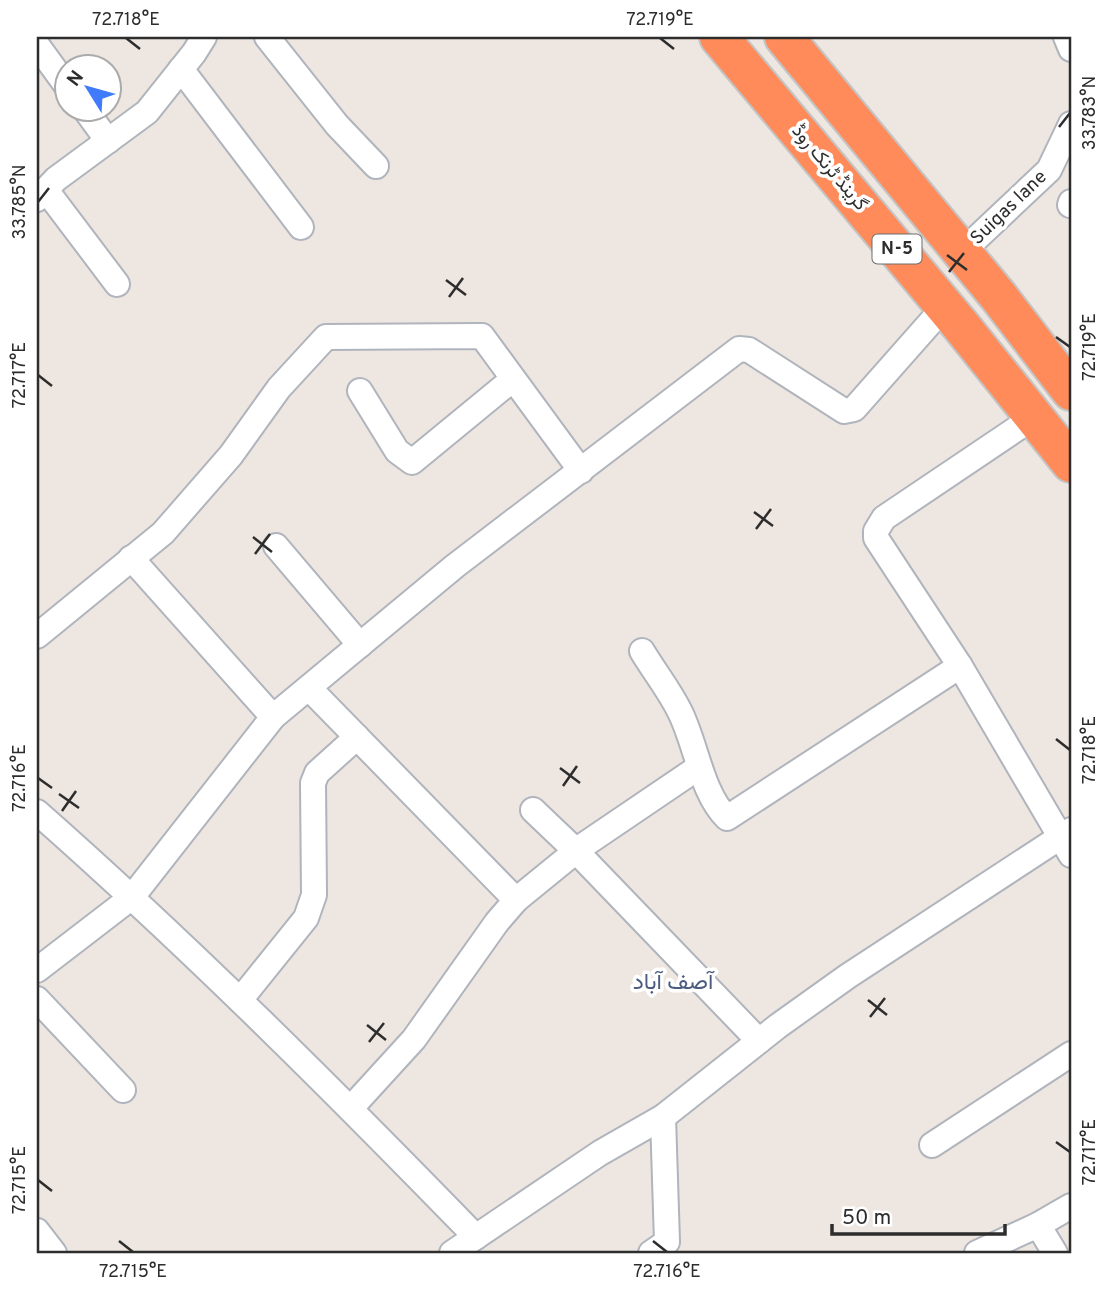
<svg xmlns="http://www.w3.org/2000/svg" width="1108" height="1290" viewBox="0 0 1108 1290" font-family="Overpass,Vazirmatn,sans-serif">
<style>
.lines{fill:none;stroke-linecap:round;stroke-linejoin:round}
.street-casing{stroke:#b0b4bd;stroke-width:28}
.highway-casing{stroke:#c4c4c4;stroke-width:42}
.street{stroke:#fff;stroke-width:24}
.highway{stroke:#ff8b5a;stroke-width:38}
.ticks{fill:none;stroke:#2d2d2d;stroke-width:2.5}
.labels{text-anchor:middle;dominant-baseline:central;stroke-width:7;stroke-linejoin:round;paint-order:stroke}
.shield{fill:#fff;stroke:#6c6c6c;stroke-width:2}
.shield-label{font-size:18px;font-weight:bold;fill:#2d2d2d}
.street-label{font-size:19px;fill:#2d2d2d;stroke:#fff}
.quarter-label{font-size:23px;fill:#4c5c7f;stroke:#fff}
.neatline{fill:none;stroke:#2d2d2d;stroke-width:2.5}
.ticks-label{font-size:18px;text-anchor:middle;fill:#2d2d2d}
</style>
<rect width="100%" height="100%" fill="#eee6e0"/>
<g class="lines">
<g class="street-casing">
<g id="street">
<path d="M267 37 337 125 376 166"/>
<path d="M1066 37 1071 49"/>
<path d="M37 45 66 85"/>
<path d="M181 69 301 227"/>
<path d="M84 108 108 141"/>
<path d="M46 190 117 284"/>
<path d="M37 199 56 179 147 112 194 53 204 37"/>
<path d="M1070 205 1071 202"/>
<path d="M962 252 1049 170 1071 124"/>
<path d="M360 391 397 451 412 462 513 379"/>
<path d="M1034 417 884 518 876 531V538L960 666 1071 855"/>
<path d="M276 546 360 645"/>
<path d="M131 558 273 717"/>
<path d="M37 636 163 533 231 455 279 388 326 337 482 336 581 471"/>
<path d="M642 651C654 671 669 690 679 710 696 742 701 793 727 818L960 666"/>
<path d="M309 688 516 900"/>
<path d="M533 810 576 851 759 1041"/>
<path d="M37 812C190 947 334 1091 476 1237"/>
<path d="M37 970 132 897 273 717 455 566 739 349 749 350 844 411 854 409 945 306"/>
<path d="M37 999 123 1090"/>
<path d="M240 1000 306 918 314 895 313 783 317 773 357 737"/>
<path d="M351 1108 414 1039 497 922 516 900 581 847 699 767"/>
<path d="M932 1145 1071 1054"/>
<path d="M1038 1225 1055 1253"/>
<path d="M37 1231 54 1253"/>
<path d="M452 1253 600 1153 663 1117 778 1026 848 976 1071 830"/>
<path d="M651 1253 667 1242 663 1117"/>
<path d="M977 1253 1038 1225 1071 1206"/>
</g>
</g>
<g class="highway-casing">
<g id="highway">
<path d="M719 37 962 327 1071 463"/>
<path d="M784 37 999 297 1071 391"/>
</g>
</g>
<use href="#street" class="street"/>
<use href="#highway" class="highway"/>
</g>
<path class="ticks" d="M126 38 140 49M660 38 674 49M1059 127 1070 113M38 202 49 188M947 255 967 270M949 272 964 253M446 280 466 295M449 297 463 278M1056 337 1070 347M38 375 52 386M754 512 773 526M756 529 771 509M253 537 272 552M255 554 270 534M1056 739 1070 750M560 768 580 783M38 778 52 788M563 786 577 766M59 794 79 808M62 811 76 791M868 1000 887 1015M870 1017 885 998M367 1025 386 1040M369 1042 384 1023M1056 1142 1070 1152M38 1180 52 1191M119 1241 133 1252M653 1241 667 1252"/>
<g class="labels">
<rect class="shield" x="872.5" y="234.5" width="49" height="29" rx="5"/>
<g class="shield-label">
<text x="897" y="249">N-5</text>
</g>
<g class="street-label">
<text transform="translate(829 168) rotate(50)">گرینڈ ٹرنک روڈ</text>
<text transform="translate(1009 208) rotate(-44)">Suigas lane</text>
</g>
<g class="quarter-label">
<text x="673" y="983">آصف آباد</text>
</g>
</g>
<rect width="1108" height="1290" fill="none" stroke="#ffffff" stroke-width="77"/>
<g transform="translate(88 88) rotate(307)"><circle r="33" fill="#ffffff" stroke="#ababab" stroke-width="2"/>
<path d="M0-5L12 26L0 18L-12 26Z" fill="#407bfb"/>
<text y="-10" font-size="19" font-weight="bold" text-anchor="middle" fill="#2d2d2d">N</text>
</g>
<path d="M832 1224v10h173v-10" fill="none" stroke="#2d2d2d" stroke-width="3.5"/>
<text x="842" y="1224" font-size="21" fill="#2d2d2d" stroke="#ffffff" stroke-width="5" paint-order="stroke">50 m</text>
<rect x="38" y="38" width="1032" height="1214" class="neatline"/>
<g class="ticks-label">
<text x="126" y="25">72.718°E</text>
<text x="660" y="25">72.719°E</text>
<text transform="translate(1089 113) rotate(-90)" y="6">33.783°N</text>
<text transform="translate(19 202) rotate(-90)" y="6">33.785°N</text>
<text transform="translate(1089 347) rotate(-90)" y="6">72.719°E</text>
<text transform="translate(19 375) rotate(-90)" y="6">72.717°E</text>
<text transform="translate(1089 750) rotate(-90)" y="6">72.718°E</text>
<text transform="translate(19 778) rotate(-90)" y="6">72.716°E</text>
<text transform="translate(1089 1152) rotate(-90)" y="6">72.717°E</text>
<text transform="translate(19 1180) rotate(-90)" y="6">72.715°E</text>
<text x="133" y="1277">72.715°E</text>
<text x="667" y="1277">72.716°E</text>
</g>
</svg>
